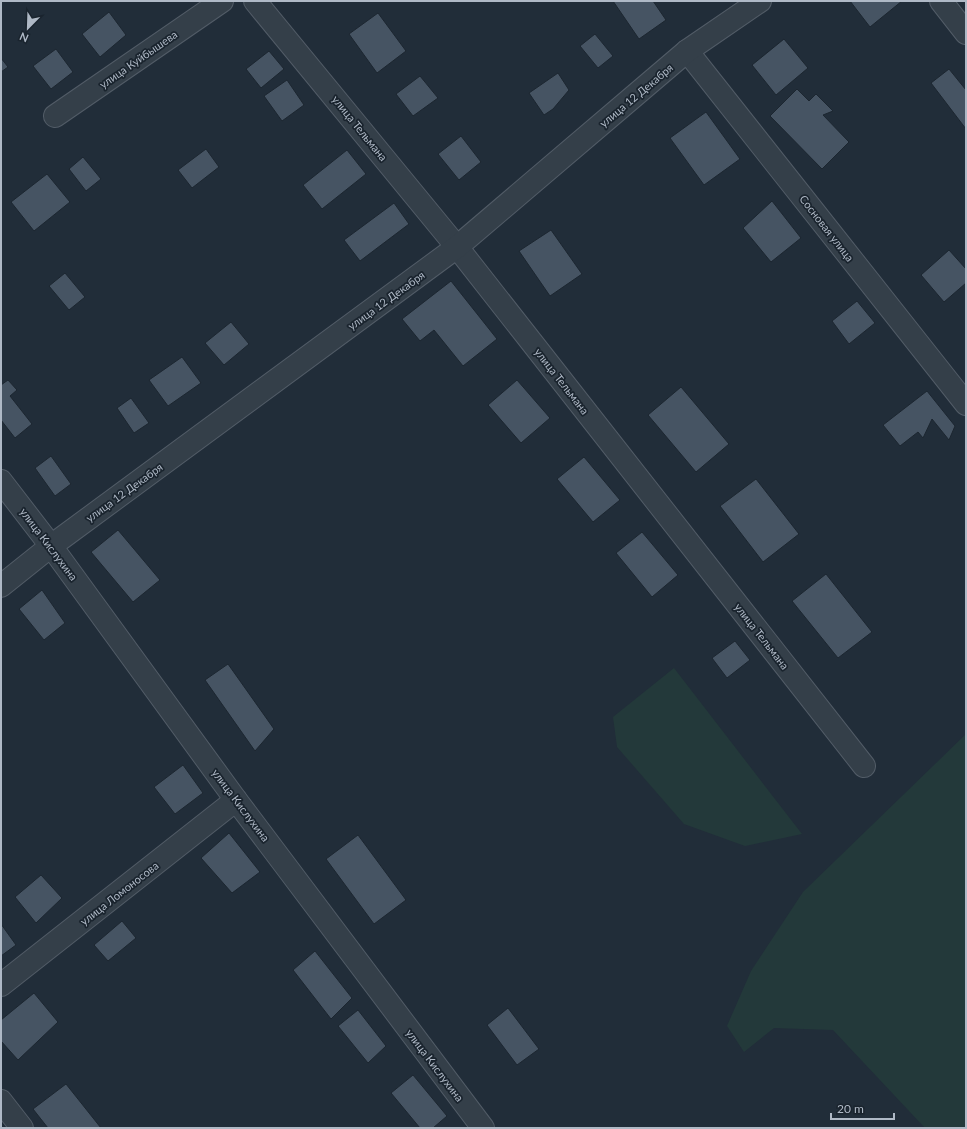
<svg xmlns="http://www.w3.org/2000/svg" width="967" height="1129" viewBox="0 0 967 1129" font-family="Lato,sans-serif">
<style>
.green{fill:#23393a}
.building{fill:#465463;stroke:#1c2630}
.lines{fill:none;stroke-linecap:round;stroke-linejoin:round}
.minor-casing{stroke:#525c67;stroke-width:24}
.tertiary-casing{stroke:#525c67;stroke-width:24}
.minor{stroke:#343f49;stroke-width:22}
.tertiary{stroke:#343f49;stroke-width:22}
.labels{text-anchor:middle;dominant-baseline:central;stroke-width:3.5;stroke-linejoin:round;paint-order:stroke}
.street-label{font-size:11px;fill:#afb9c6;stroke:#1a242e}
</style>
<rect width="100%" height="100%" fill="#212d39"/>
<g class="green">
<path d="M674 668 802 834 745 846 684 824 617 747 613 717Z"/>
<path d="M966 734V1128H925L833 1030 774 1028 744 1052 727 1026 751 971 803 892Z"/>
</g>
<g class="building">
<path d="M613 1H653L666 20 639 39Z"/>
<path d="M850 1H902L870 27Z"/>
<path d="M109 12 126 35 100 57 82 34Z"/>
<path d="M378 13 406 51 377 73 349 34Z"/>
<path d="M595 34 613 56 598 68 580 46Z"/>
<path d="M784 39 808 68 776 95 752 65Z"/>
<path d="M56 49 73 72 51 89 33 66Z"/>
<path d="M269 51 284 69 261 88 246 69Z"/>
<path d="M1 58 8 67 1 72Z"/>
<path d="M949 69 966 90V129L931 83Z"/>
<path d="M558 73 569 90 553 109 544 115 529 93Z"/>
<path d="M420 76 438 98 413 116 396 94Z"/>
<path d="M287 80 304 105 282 121 264 96Z"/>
<path d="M797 89 809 101 816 94 833 111 823 115 849 142 822 169 770 116Z"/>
<path d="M706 112 740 159 704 185 670 138Z"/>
<path d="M461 136 481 162 459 180 438 154Z"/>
<path d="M206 149 219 167 192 188 178 170Z"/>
<path d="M347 150 366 174 322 209 303 185Z"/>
<path d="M83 157 101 179 86 191 69 169Z"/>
<path d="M47 174 70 202 34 231 11 202Z"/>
<path d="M772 201 801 238 771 262 743 228Z"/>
<path d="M394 203 409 224 360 261 344 240Z"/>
<path d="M551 230 582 274 550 296 519 251Z"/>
<path d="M949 250 966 269V283L944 302 921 275Z"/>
<path d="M65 273 85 297 69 310 49 286Z"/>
<path d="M451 281 497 339 463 366 434 330 420 341 402 319Z"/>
<path d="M857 301 875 323 849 344 832 321Z"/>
<path d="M231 322 249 344 224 365 205 343Z"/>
<path d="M182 357 201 383 168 406 149 380Z"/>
<path d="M8 380 17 390 10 396 32 424 15 438 1 420V385Z"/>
<path d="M517 380 550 418 521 443 488 405Z"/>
<path d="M681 387 729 444 696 472 648 415Z"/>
<path d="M927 391 955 426 949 440 932 419 923 438 918 432 900 446 883 425Z"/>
<path d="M131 398 149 423 134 433 117 408Z"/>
<path d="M51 456 71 484 55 496 35 468Z"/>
<path d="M584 457 620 500 593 522 557 479Z"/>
<path d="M756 479 799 534 763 562 720 506Z"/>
<path d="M118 530 160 580 133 602 91 552Z"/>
<path d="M642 532 678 575 652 597 616 553Z"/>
<path d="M826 574 872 632 838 658 792 601Z"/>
<path d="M42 590 65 623 44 640 19 609Z"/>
<path d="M735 641 750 660 727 678 712 658Z"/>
<path d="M228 664 274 729 255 751 205 680Z"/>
<path d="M183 765 203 793 175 814 154 787Z"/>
<path d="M229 833 260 872 232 893 201 858Z"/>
<path d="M358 835 406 900 374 924 326 859Z"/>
<path d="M41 875 62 898 36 923 15 897Z"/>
<path d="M122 921 136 938 108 961 94 945Z"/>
<path d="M1 924 16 945 1 956Z"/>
<path d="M315 951 352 998 331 1019 293 970Z"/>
<path d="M34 993 58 1022 18 1060 1 1041V1020Z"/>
<path d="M508 1008 539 1049 517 1065 487 1025Z"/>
<path d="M358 1010 386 1046 368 1063 338 1026Z"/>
<path d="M413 1075 447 1116 433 1128H420L391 1093Z"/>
<path d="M66 1084 101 1128H48L33 1109Z"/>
</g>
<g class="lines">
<g class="minor-casing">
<g id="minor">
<path d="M255 1 457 247 864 766"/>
<path d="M941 1 966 33"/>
<path d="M687 51 966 404"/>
<path d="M55 116 222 1"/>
<path d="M1 481 51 546 236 800 483 1128"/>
<path d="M1 985 236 800"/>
<path d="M1 1101 22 1128"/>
</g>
</g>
<g class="tertiary-casing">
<path id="tertiary" d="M1 586 51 546 457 247 687 51 760 1"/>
</g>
<use href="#minor" class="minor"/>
<use href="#tertiary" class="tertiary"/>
</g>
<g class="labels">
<g class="street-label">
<text transform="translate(138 59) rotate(-35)">улица Куйбышева</text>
<text transform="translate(636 95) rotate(-40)">улица 12 Декабря</text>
<text transform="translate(360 128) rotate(51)">улица Тельмана</text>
<text transform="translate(827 228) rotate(52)">Сосновая улица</text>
<text transform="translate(386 300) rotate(-36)">улица 12 Декабря</text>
<text transform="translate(562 381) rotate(52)">улица Тельмана</text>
<text transform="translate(124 492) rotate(-36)">улица 12 Декабря</text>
<text transform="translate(49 544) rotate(53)">улица Кислухина</text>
<text transform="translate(762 636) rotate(52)">улица Тельмана</text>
<text transform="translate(241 805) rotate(53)">улица Кислухина</text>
<text transform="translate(119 893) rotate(-38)">улица Ломоносова</text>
<text transform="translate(435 1065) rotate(53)">улица Кислухина</text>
</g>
</g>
<rect width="967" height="1129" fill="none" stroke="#afb9c6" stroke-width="4"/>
<g transform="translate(28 28) rotate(203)" stroke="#1a242e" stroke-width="3" paint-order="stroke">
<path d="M0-3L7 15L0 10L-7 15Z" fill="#afb9c6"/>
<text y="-6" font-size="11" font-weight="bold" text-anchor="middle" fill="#afb9c6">N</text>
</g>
<path d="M831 1113v6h63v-6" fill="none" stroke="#afb9c6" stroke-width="2"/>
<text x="837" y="1113" font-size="12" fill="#afb9c6" stroke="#1a242e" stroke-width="3" paint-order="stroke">20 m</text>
</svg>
